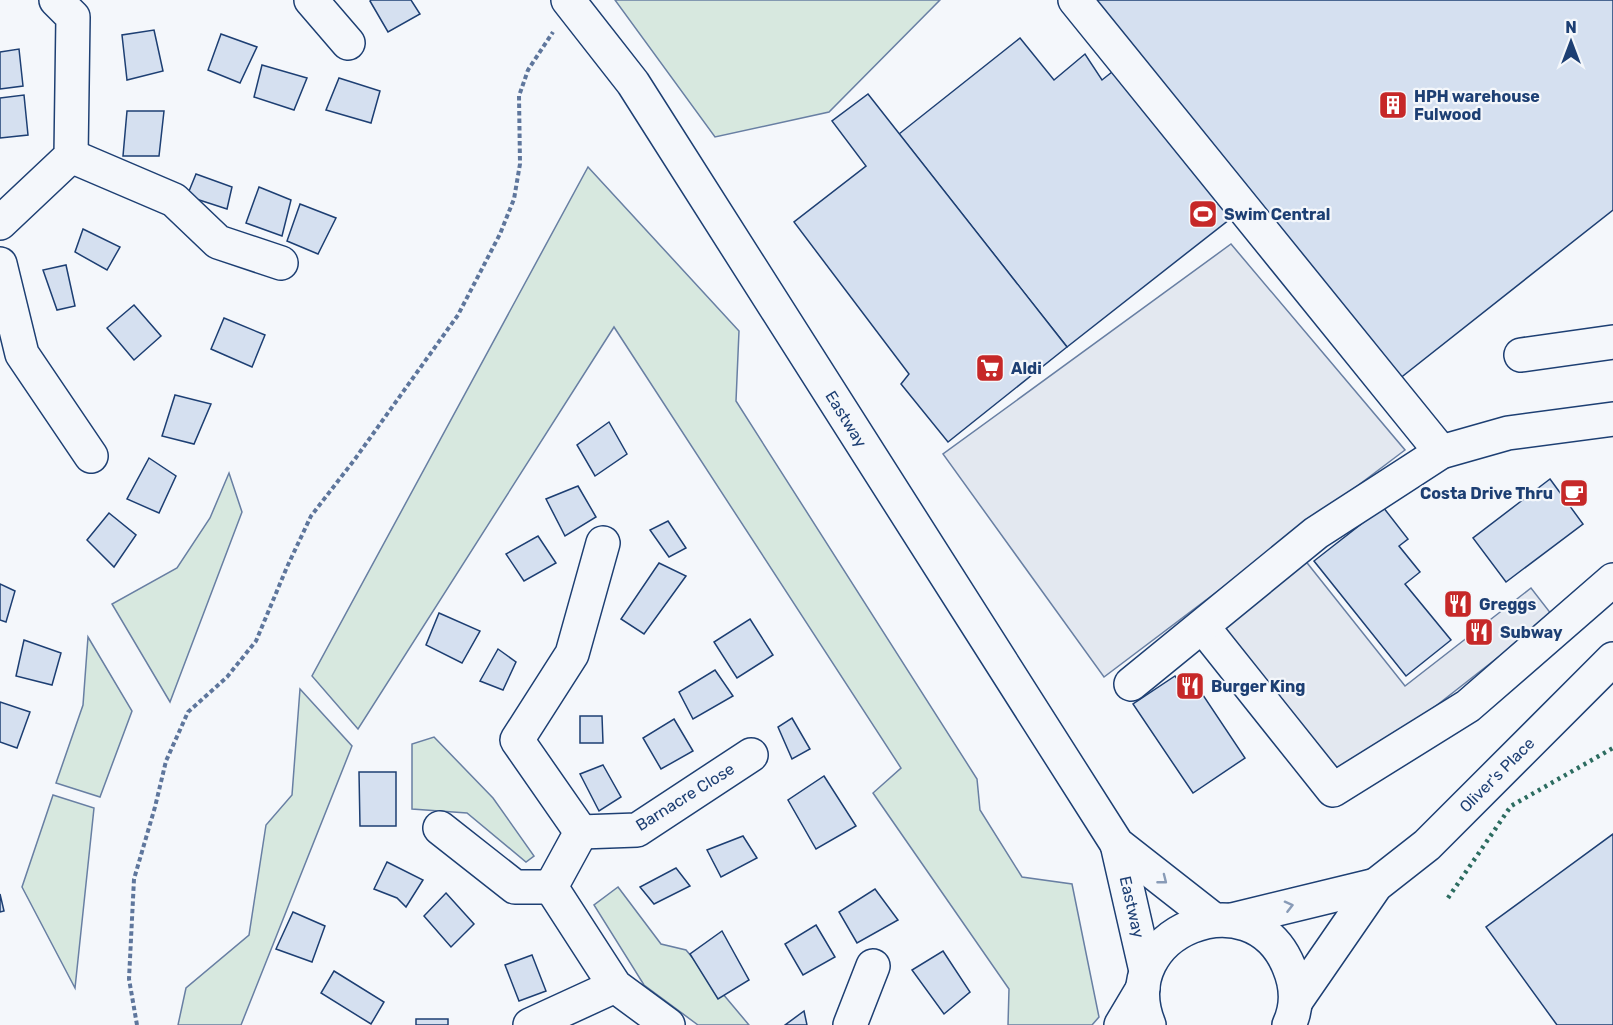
<svg xmlns="http://www.w3.org/2000/svg" width="1613" height="1025" viewBox="0 0 1613 1025" font-family="Rubik,sans-serif">
<style>
.green{fill:#d7e8df;stroke:#687fa3;stroke-width:1.5}
.parking{fill:#e3e8f0;stroke:#687fa3;stroke-width:1.5}
.building{fill:#d5e0f0;stroke:#1d3f73;stroke-width:1.5}
.lines{fill:none;stroke-linecap:round;stroke-linejoin:round}
.minor-casing{stroke:#1d3f73;stroke-width:36}
.major-casing{stroke:#1d3f73;stroke-width:36}
.path{stroke:#5e769c;stroke-width:4;stroke-dasharray:4.5 3;stroke-linecap:butt}
.minor{stroke:#f4f7fb;stroke-width:33}
.major{stroke:#f4f7fb;stroke-width:33}
.hedge{stroke:#2c6c60;stroke-width:4.5;stroke-dasharray:3 4.5;stroke-linecap:butt}
.oneway{stroke:#889bb7}
.labels{text-anchor:middle;dominant-baseline:central;stroke-width:4.5;stroke-linejoin:round;paint-order:stroke}
.poi-label{font-size:16px;font-weight:bold;fill:#1d3f73;stroke:#f4f7fb;text-anchor:start}
.street-label{font-size:16px;fill:#1d3f73;stroke:#f4f7fb}
</style>
<rect width="100%" height="100%" fill="#f4f7fb"/>
<g class="green">
<path d="M615 0H940L829 112 715 137Z"/>
<path d="M588 167 739 331 736 401 977 779 980 810 1022 877 1072 884 1099 1017 1092 1025H1008L1009 989 873 793 901 768 614 327 358 729 312 676Z"/>
<path d="M229 473 242 512 170 702 112 604 177 568 210 518Z"/>
<path d="M88 637 132 711 100 797 56 783 83 705Z"/>
<path d="M300 689 352 746 241 1025H178L186 988 249 935 266 825 292 795Z"/>
<path d="M434 737 493 798 534 856 526 862 467 813 412 809V744Z"/>
<path d="M53 795 94 808 75 988 22 887Z"/>
<path d="M618 887 661 944 686 950 749 1025H698L644 985 594 905Z"/>
</g>
<g class="parking">
<path d="M1231 244 1405 450 1104 677 943 454Z"/>
<path d="M1304 559 1405 686 1531 588 1552 615 1335 785 1213 631Z"/>
</g>
<g class="building">
<path d="M371 0H411L420 14 388 32 370 1Z"/>
<path d="M1089 0H1613V210L1394 383Z"/>
<path d="M154 30 163 71 127 80 122 35Z"/>
<path d="M221 34 257 47 240 83 208 70Z"/>
<path d="M1020 38 1054 80 1085 54 1102 80 1122 64 1239 212 1067 347 899 134Z"/>
<path d="M19 49 23 86 0 89V52Z"/>
<path d="M262 65 307 78 294 110 254 97Z"/>
<path d="M339 78 380 91 371 123 326 110Z"/>
<path d="M868 94 1067 347 948 442 901 384 909 374 794 222 866 166 832 121Z"/>
<path d="M24 95 28 135 0 138V98Z"/>
<path d="M127 111H164L159 156H123Z"/>
<path d="M196 174 232 187 227 209 187 196Z"/>
<path d="M259 187 291 200 282 236 246 223Z"/>
<path d="M300 204 336 218 318 254 287 241Z"/>
<path d="M83 229 120 247 107 270 75 252Z"/>
<path d="M66 265 75 306 57 310 43 270Z"/>
<path d="M134 305 161 336 134 360 107 328Z"/>
<path d="M224 318 265 335 252 367 211 349Z"/>
<path d="M175 395 211 404 194 444 162 436Z"/>
<path d="M609 422 627 454 595 476 577 445Z"/>
<path d="M149 458 176 476 159 513 127 499Z"/>
<path d="M1550 479 1583 524 1506 582 1473 538Z"/>
<path d="M578 486 596 517 565 536 546 499Z"/>
<path d="M1383 507 1408 539 1399 546 1420 572 1405 584 1451 640 1406 676 1314 561Z"/>
<path d="M109 513 136 535 114 567 87 540Z"/>
<path d="M668 521 686 548 669 557 650 530Z"/>
<path d="M538 536 556 563 524 581 506 554Z"/>
<path d="M659 563 686 576 644 634 621 619Z"/>
<path d="M0 584 15 591 6 622 0 620Z"/>
<path d="M439 613 480 631 462 663 426 645Z"/>
<path d="M750 619 773 655 737 678 714 642Z"/>
<path d="M24 640 61 653 52 685 16 676Z"/>
<path d="M498 649 516 662 503 690 480 681Z"/>
<path d="M715 670 733 696 693 719 679 692Z"/>
<path d="M1175 676 1190 698 1203 695 1245 758 1193 793 1133 704Z"/>
<path d="M0 702 30 712 17 748 0 742Z"/>
<path d="M580 716H602L603 743H580Z"/>
<path d="M792 718 810 749 792 759 778 727Z"/>
<path d="M674 719 693 751 661 769 643 738Z"/>
<path d="M603 765 621 797 599 811 580 774Z"/>
<path d="M359 772H396V826H360Z"/>
<path d="M824 776 856 826 816 849 788 800Z"/>
<path d="M1613 834V1025H1557L1486 927Z"/>
<path d="M743 836 757 858 721 877 707 850Z"/>
<path d="M387 862 423 880 406 907 397 898 374 889Z"/>
<path d="M676 868 690 886 654 904 640 887Z"/>
<path d="M875 889 898 920 857 943 839 912Z"/>
<path d="M446 893 474 924 451 947 424 916Z"/>
<path d="M0 894 4 911 0 912Z"/>
<path d="M293 912 325 926 312 962 276 949Z"/>
<path d="M816 925 835 957 803 975 785 944Z"/>
<path d="M722 931 749 980 718 999 690 954Z"/>
<path d="M943 951 970 992 944 1014 912 970Z"/>
<path d="M532 955 546 991 519 1001 505 965Z"/>
<path d="M334 971 384 1002 371 1024 321 993Z"/>
<path d="M804 1011 807 1025H785Z"/>
<rect x="416" y="1019" width="32" height="6"/>
</g>
<g class="lines">
<g class="minor-casing">
<g id="minor">
<path d="M311 0 348 43"/>
<path d="M1075 0 1441 452"/>
<path d="M71 156 174 200 218 242 281 263"/>
<path d="M0 223 71 156 73 17 56 0"/>
<path d="M0 264 22 354 91 456"/>
<path d="M1521 355 1613 342"/>
<path d="M603 543 572 654 517 740 581 832 551 887 615 986 668 1025"/>
<path d="M1203 627 1333 790 1468 706 1613 580"/>
<path d="M1131 684 1316 533 1441 452 1508 433 1613 419"/>
<path d="M440 828 515 887H551"/>
<path d="M581 832 637 830 751 755"/>
<path d="M1232 920 1376 885"/>
<path d="M1296 1001 1376 885 1427 845 1613 659"/>
<path d="M530 1025 615 986"/>
<path d="M850 1025 873 966"/>
<path d="M1121 1025 1143 988"/>
</g>
</g>
<g class="major-casing">
<g id="major">
<path d="M568 0 633 83 1117 844 1214 920"/>
<path d="M1117 844 1146 971"/>
<path d="M1149 1025C1111 932 1252 875 1289 967 1297 986 1298 1006 1289 1025"/>
</g>
</g>
<path class="path" d="M137 1025 129 979 134 879 155 807 166 761 188 712 227 677 256 641 287 567 311 516 355 459 458 315 500 234 514 199 520 164 519 96 528 70 553 32"/>
<use href="#minor" class="minor"/>
<use href="#major" class="major"/>
<path class="hedge" d="M1448 898 1511 806 1613 748"/>
</g>
<defs><path id="oneway-chevron" d="M-2-3.5L2.5 0L-2 3.5" fill="none" stroke-width="1.6" stroke-linecap="round" stroke-linejoin="round" transform="scale(1.5)"/></defs>
<g class="oneway">
<use href="#oneway-chevron" transform="translate(1163 880) rotate(38)"/>
<use href="#oneway-chevron" transform="translate(1289 906) rotate(-14)"/>
</g>
<defs>
<g id="building-square" transform="scale(1.5)"><rect x="-9" y="-9" width="18" height="18" rx="4" fill="#c62828" stroke="#f4f7fb"/><path d="M-4-6H4V6H1V3H-1V6H-4ZM-2.5-4.3h1.7v1.8h-1.7ZM.8-4.3h1.7v1.8H.8ZM-2.5-1h1.7V.8h-1.7ZM.8-1h1.7V.8H.8Z" fill="#fff"/></g>
<g id="stadium-square" transform="scale(1.5)"><rect x="-9" y="-9" width="18" height="18" rx="4" fill="#c62828" stroke="#f4f7fb"/><path d="M0-5a6.5 5 0 1 0 0 10a6.5 5 0 1 0 0-10ZM-3.5-1.8h7v3.6h-7Z" fill="#fff"/></g>
<g id="supermarket-square" transform="scale(1.5)"><rect x="-9" y="-9" width="18" height="18" rx="4" fill="#c62828" stroke="#f4f7fb"/><path d="M-6-5.5h2.5l.6 2H6L4.5 2H-2.5L-4.4-4H-6ZM-1.5 3.2a1.3 1.3 0 1 0 .1 0ZM3 3.2a1.3 1.3 0 1 0 .1 0Z" fill="#fff"/></g>
<g id="cafe-square" transform="scale(1.5)"><rect x="-9" y="-9" width="18" height="18" rx="4" fill="#c62828" stroke="#f4f7fb"/><path d="M-5.5-4.5H6V0H3Q3 3.5 0 3.5H-2.5Q-5.5 3.5-5.5 0ZM3-3.2v2h1.7v-2ZM-6 4.5H4V6H-6Z" fill="#fff"/></g>
<g id="restaurant-square" transform="scale(1.5)"><rect x="-9" y="-9" width="18" height="18" rx="4" fill="#c62828" stroke="#f4f7fb"/><path d="M-5-6h1v4h1v-4h1v4h1v-4h1v5L-1.5 .5V6h-2V.5L-5-1ZM5-6V6H3V1.5H1.5Q1.5-4 5-6Z" fill="#fff"/></g>
</defs>
<g fill-rule="evenodd">
<use href="#building-square" x="1393" y="105"/>
<use href="#stadium-square" x="1203" y="214"/>
<use href="#supermarket-square" x="990" y="368"/>
<use href="#cafe-square" x="1574" y="493"/>
<use href="#restaurant-square" x="1458" y="604"/>
<use href="#restaurant-square" x="1479" y="632"/>
<use href="#restaurant-square" x="1190" y="686"/>
</g>
<g class="labels">
<g class="poi-label">
<text x="1414" y="96">HPH warehouse<tspan x="1414" dy="18">Fulwood</tspan></text>
<text x="1224" y="214">Swim Central</text>
<text x="1011" y="368">Aldi</text>
<text x="1553" y="493" text-anchor="end">Costa Drive Thru</text>
<text x="1479" y="604">Greggs</text>
<text x="1500" y="632">Subway</text>
<text x="1211" y="686">Burger King</text>
</g>
<g class="street-label">
<text transform="translate(846 419) rotate(58)">Eastway</text>
<text transform="translate(1497 775) rotate(-45)">Oliver's Place</text>
<text transform="translate(685 797) rotate(-32)">Barnacre Close</text>
<text transform="translate(1132 907) rotate(77)">Eastway</text>
</g>
</g>
<g transform="translate(1571 42)" stroke="#f4f7fb" stroke-width="4.5" paint-order="stroke">
<path d="M0-4.5L10 22L0 15L-10 22Z" fill="#1d3f73"/>
<text y="-9" font-size="16" font-weight="bold" text-anchor="middle" fill="#1d3f73">N</text>
</g>
</svg>
